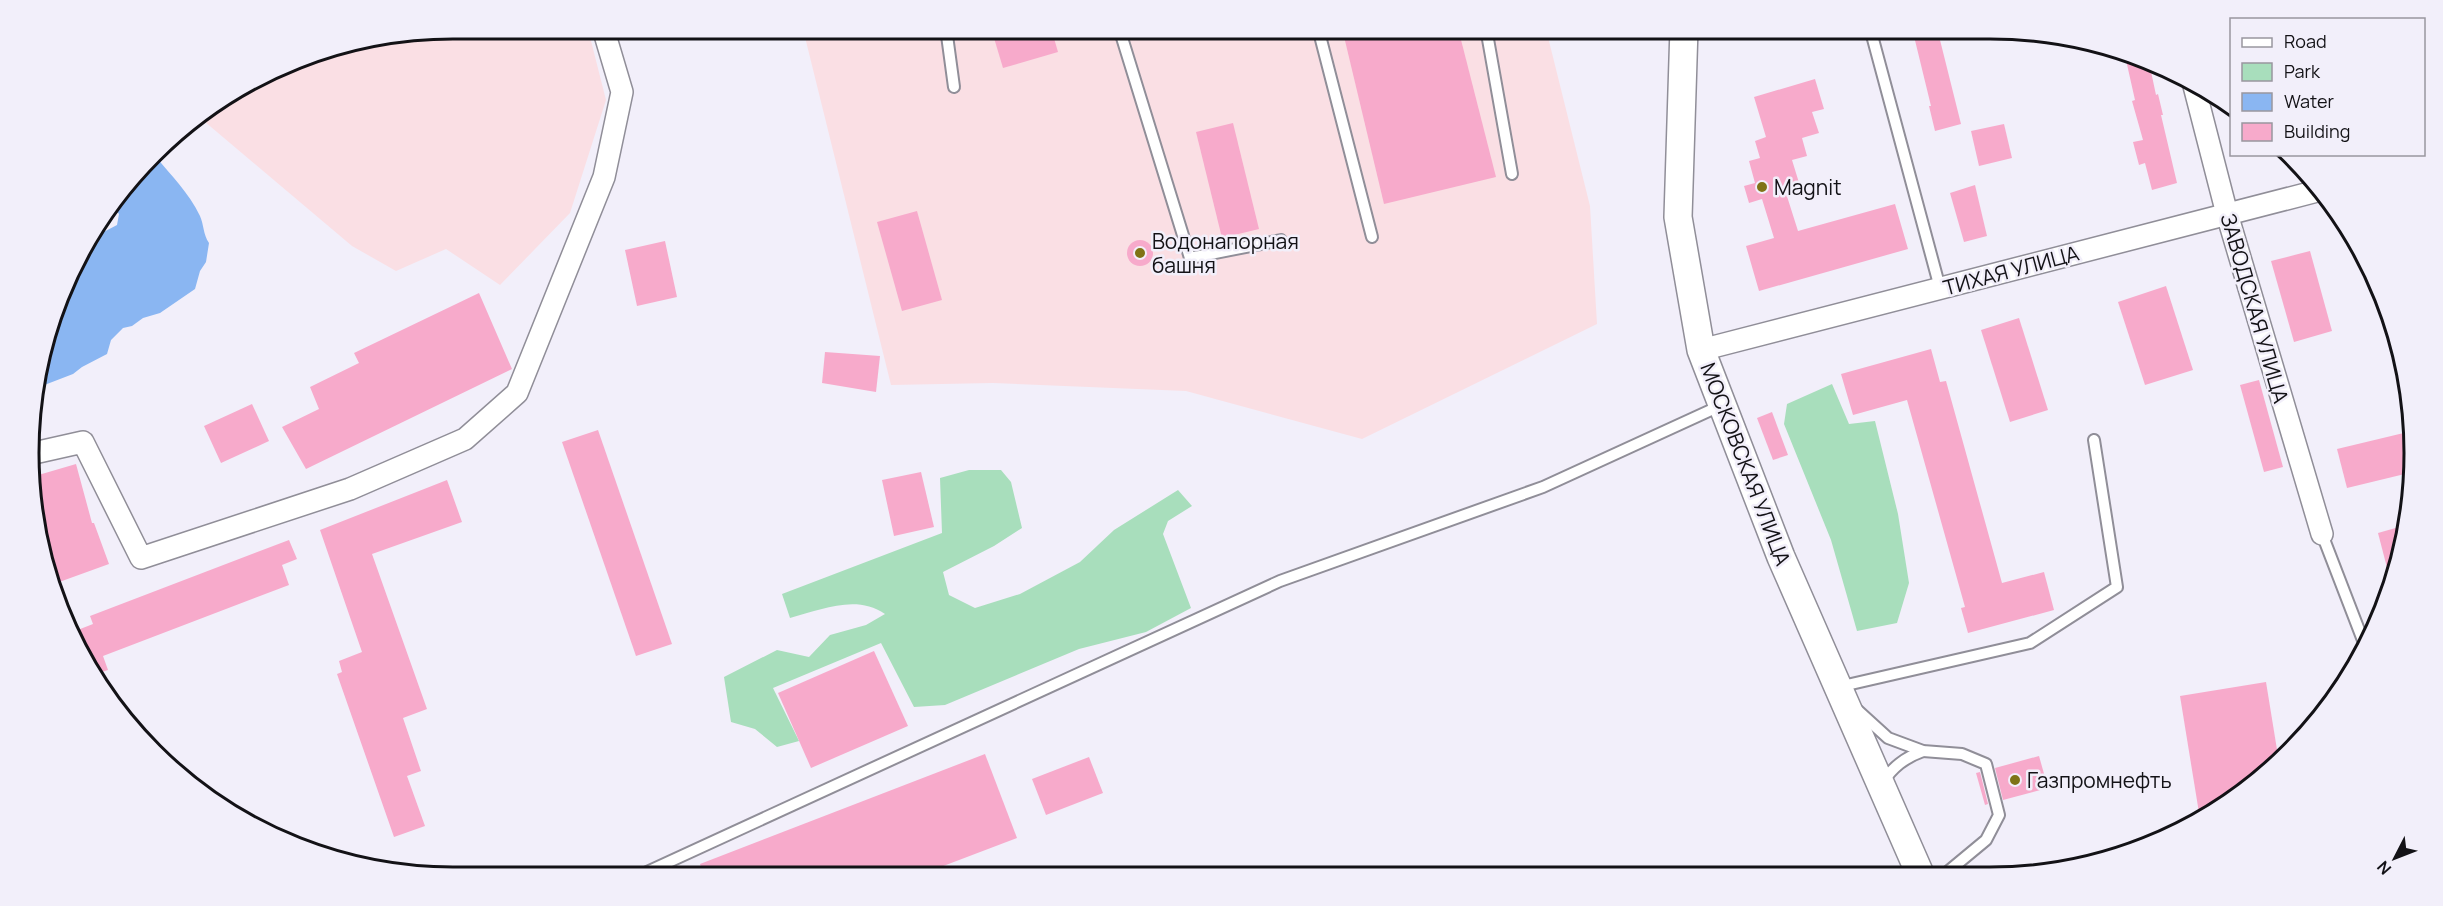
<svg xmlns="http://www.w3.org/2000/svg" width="2443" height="906" viewBox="0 0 2443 906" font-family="Manrope,sans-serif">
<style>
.industrial{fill:#fadfe4}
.green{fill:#a8debc}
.water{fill:#8ab6f2}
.building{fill:#f7aacb}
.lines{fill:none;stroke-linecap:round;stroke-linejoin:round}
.service-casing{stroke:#908e98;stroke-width:14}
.minor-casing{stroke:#908e98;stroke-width:24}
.tertiary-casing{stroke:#908e98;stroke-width:30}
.service{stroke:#fff;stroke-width:10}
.minor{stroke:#fff;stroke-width:21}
.tertiary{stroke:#fff;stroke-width:27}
.poi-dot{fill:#7f7316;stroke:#f2effa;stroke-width:2}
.labels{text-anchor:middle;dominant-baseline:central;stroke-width:5;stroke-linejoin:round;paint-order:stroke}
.poi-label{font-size:21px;fill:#131216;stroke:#f2effa;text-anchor:start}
.street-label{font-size:21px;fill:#131216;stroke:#f2effa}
.rim{fill:none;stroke:#131216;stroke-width:3}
</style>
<rect width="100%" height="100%" fill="#f2effa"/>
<g class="industrial">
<path d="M453 28 588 29 606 100 570 213 500 285 446 249 396 271 352 246 198 116 241 85 316 51Z"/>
<path d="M803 29H1546L1590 206 1597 324 1362 439 1186 391 993 383 891 385Z"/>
</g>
<g class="green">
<path d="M1832 384 1849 424 1875 421 1898 514 1909 583 1897 623 1857 631 1831 540 1784 424 1787 404Z"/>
<path d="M969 470H1001L1011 482 1022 528 994 546 943 572 949 595 975 608 1020 594 1080 562 1114 530 1178 490 1192 506 1168 521 1163 534 1191 608 1146 632 1079 649 945 705 914 707 881 643 773 688 799 741 777 747 755 729 731 722 724 677 777 650 809 657 830 635 866 625 885 614C856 594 821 610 790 618L782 594 942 533 940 478Z"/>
</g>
<path class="water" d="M155 156C171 175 189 193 200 216 204 225 203 234 209 243L206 262 200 271 195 289 160 313 143 318 132 326 123 328 111 340 107 354 82 367 73 374 34 389 51 316 85 241 89 236H96L117 225 119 214 113 207Z"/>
<g class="building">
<path d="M1025 28H1051L1058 52 1003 68 994 38Z"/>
<path d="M1342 28H1458L1496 177 1384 204Z"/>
<path d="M1912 28H1937L1961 124 1935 131 1929 106H1931Z"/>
<path d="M2138 57 2149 62 2156 95 2158 94 2163 115H2161L2177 183 2152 190 2145 163 2139 165 2133 142 2143 140 2132 101 2135 100 2126 60Z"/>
<path d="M1815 79 1824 109 1812 112 1819 133 1802 138 1807 156 1792 160 1800 186 1785 190 1798 231 1895 204 1908 249 1759 291 1746 246 1774 238 1762 199 1749 203 1744 186 1755 183 1749 161 1760 158 1755 141 1766 137 1754 97Z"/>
<path d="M1233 123 1259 229 1222 238 1196 132Z"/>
<path d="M2004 124 2012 158 1979 166 1971 131Z"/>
<path d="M1975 185 1987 236 1964 242 1950 193Z"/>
<path d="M917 211 942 300 902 311 877 222Z"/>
<circle cx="1140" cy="253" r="13"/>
<path d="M665 241 677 297 637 306 625 250Z"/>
<path d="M2310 251 2332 331 2294 342 2271 261Z"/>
<path d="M2166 286 2193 370 2145 385 2118 302Z"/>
<path d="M479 293 512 369 306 469 282 427 319 409 310 387 359 363 354 353Z"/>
<path d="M2019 318 2048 410 2010 422 1981 330Z"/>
<path d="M1931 349 1940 382 1946 381 2002 583 2044 572 2054 610 1968 633 1961 608 1965 607 1907 400 1853 415 1841 374Z"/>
<path d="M825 352 880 356 876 392 822 383Z"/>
<path d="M2259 380 2283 467 2264 472 2240 385Z"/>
<path d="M252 404 269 441 221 463 204 426Z"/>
<path d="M1772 412 1788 455 1773 460 1757 418Z"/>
<path d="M598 430 672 644 636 656 562 442Z"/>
<path d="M2412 431 2413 472 2347 488 2337 449Z"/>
<path d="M76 464 92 523H94L109 564 51 585 37 536 35 476Z"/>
<path d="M921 472 934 527 894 536 882 480Z"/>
<path d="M447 480 462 522 372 554 427 709 403 718 421 771 407 776 425 826 394 837 337 674 342 672 339 661 362 652 320 530Z"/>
<path d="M2406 525 2400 563 2391 583 2378 533Z"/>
<path d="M289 540 297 559 282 565 289 585 103 656 108 670 93 675 70 633 93 624 90 616Z"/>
<path d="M874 651 908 726 811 768 778 693Z"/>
<path d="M2266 682 2279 762 2270 772 2200 819 2180 696Z"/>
<path d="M985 754 1017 838 917 876 705 877 700 864Z"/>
<path d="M2039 756 2048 788 2003 800 1995 768Z"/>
<path d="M1089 757 1103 793 1046 815 1032 779Z"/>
<path d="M1980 772 1988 804 1985 805 1976 773Z"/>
</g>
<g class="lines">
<g class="service-casing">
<g id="service">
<path d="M946 28 954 87"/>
<path d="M1119 28 1190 258 1281 240"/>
<path d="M1318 28 1372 237"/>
<path d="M1486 28 1512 174"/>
<path d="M1870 28 1940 288"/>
<path d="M2322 534 2364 643"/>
<path d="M1838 687 2030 643 2117 587 2094 440"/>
<path d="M1855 708 1888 738 1923 751 1962 754 1986 764 1999 815 1986 840 1945 874"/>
<path d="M1882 783C1893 767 1904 758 1923 751"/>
<path d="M636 877 1280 581 1543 487 1722 405"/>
</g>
</g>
<g class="minor-casing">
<g id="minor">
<path d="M2193 82 2227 214 2322 534"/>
<path d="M1701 350 2321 190"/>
<path d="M34 453 83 442 141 558 350 489 465 439 517 393 604 177 622 92 603 28"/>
</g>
</g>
<g class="tertiary-casing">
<path id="tertiary" d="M1684 28 1678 217 1701 350 1781 557 1920 874"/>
</g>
<use href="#service" class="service"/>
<use href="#minor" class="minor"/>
<use href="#tertiary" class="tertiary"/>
</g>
<g class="poi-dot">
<circle cx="1762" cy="187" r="6"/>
<circle cx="1140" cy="253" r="6"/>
<circle cx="2015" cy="780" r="6"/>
</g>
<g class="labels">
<g class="poi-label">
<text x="1774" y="187">Magnit</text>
<text x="1152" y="241">Водонапорная<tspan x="1152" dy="24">башня</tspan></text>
<text x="2027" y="780">Газпромнефть</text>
</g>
<g class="street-label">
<text transform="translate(2011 270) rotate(-15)">ТИХАЯ УЛИЦА</text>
<text transform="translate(2255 308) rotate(74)">ЗАВОДСКАЯ УЛИЦА</text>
<text transform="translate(1746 464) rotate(69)">МОСКОВСКАЯ УЛИЦА</text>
</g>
</g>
<path d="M0 0H2443V906H0ZM453 39H1990A414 414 0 0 1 2404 453V453A414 414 0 0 1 1990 867H453A414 414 0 0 1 39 453V453A414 414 0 0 1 453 39Z" fill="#f2effa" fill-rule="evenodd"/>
<path class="rim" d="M453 39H1990A414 414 0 0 1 2404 453V453A414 414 0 0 1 1990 867H453A414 414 0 0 1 39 453V453A414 414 0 0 1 453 39Z"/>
<rect x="2230" y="18" width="195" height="138" fill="#f2effa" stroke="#99979f" stroke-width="1.5"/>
<rect x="2242" y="38" width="30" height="9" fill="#ffffff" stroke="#99979f" stroke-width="1.5"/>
<text x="2284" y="48" font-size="18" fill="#131216">Road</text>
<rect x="2242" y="63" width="30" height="18" fill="#a8debc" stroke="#99979f" stroke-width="1.5"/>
<text x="2284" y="78" font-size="18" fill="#131216">Park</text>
<rect x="2242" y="93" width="30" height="18" fill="#8ab6f2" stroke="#99979f" stroke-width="1.5"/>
<text x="2284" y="108" font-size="18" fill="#131216">Water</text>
<rect x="2242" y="123" width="30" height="18" fill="#f7aacb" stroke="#99979f" stroke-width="1.5"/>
<text x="2284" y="138" font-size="18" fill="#131216">Building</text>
<g transform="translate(2395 858) rotate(228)" stroke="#f2effa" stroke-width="4.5" paint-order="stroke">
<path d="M0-4.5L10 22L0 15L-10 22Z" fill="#131216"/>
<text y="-9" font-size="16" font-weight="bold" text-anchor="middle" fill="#131216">N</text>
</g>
</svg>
